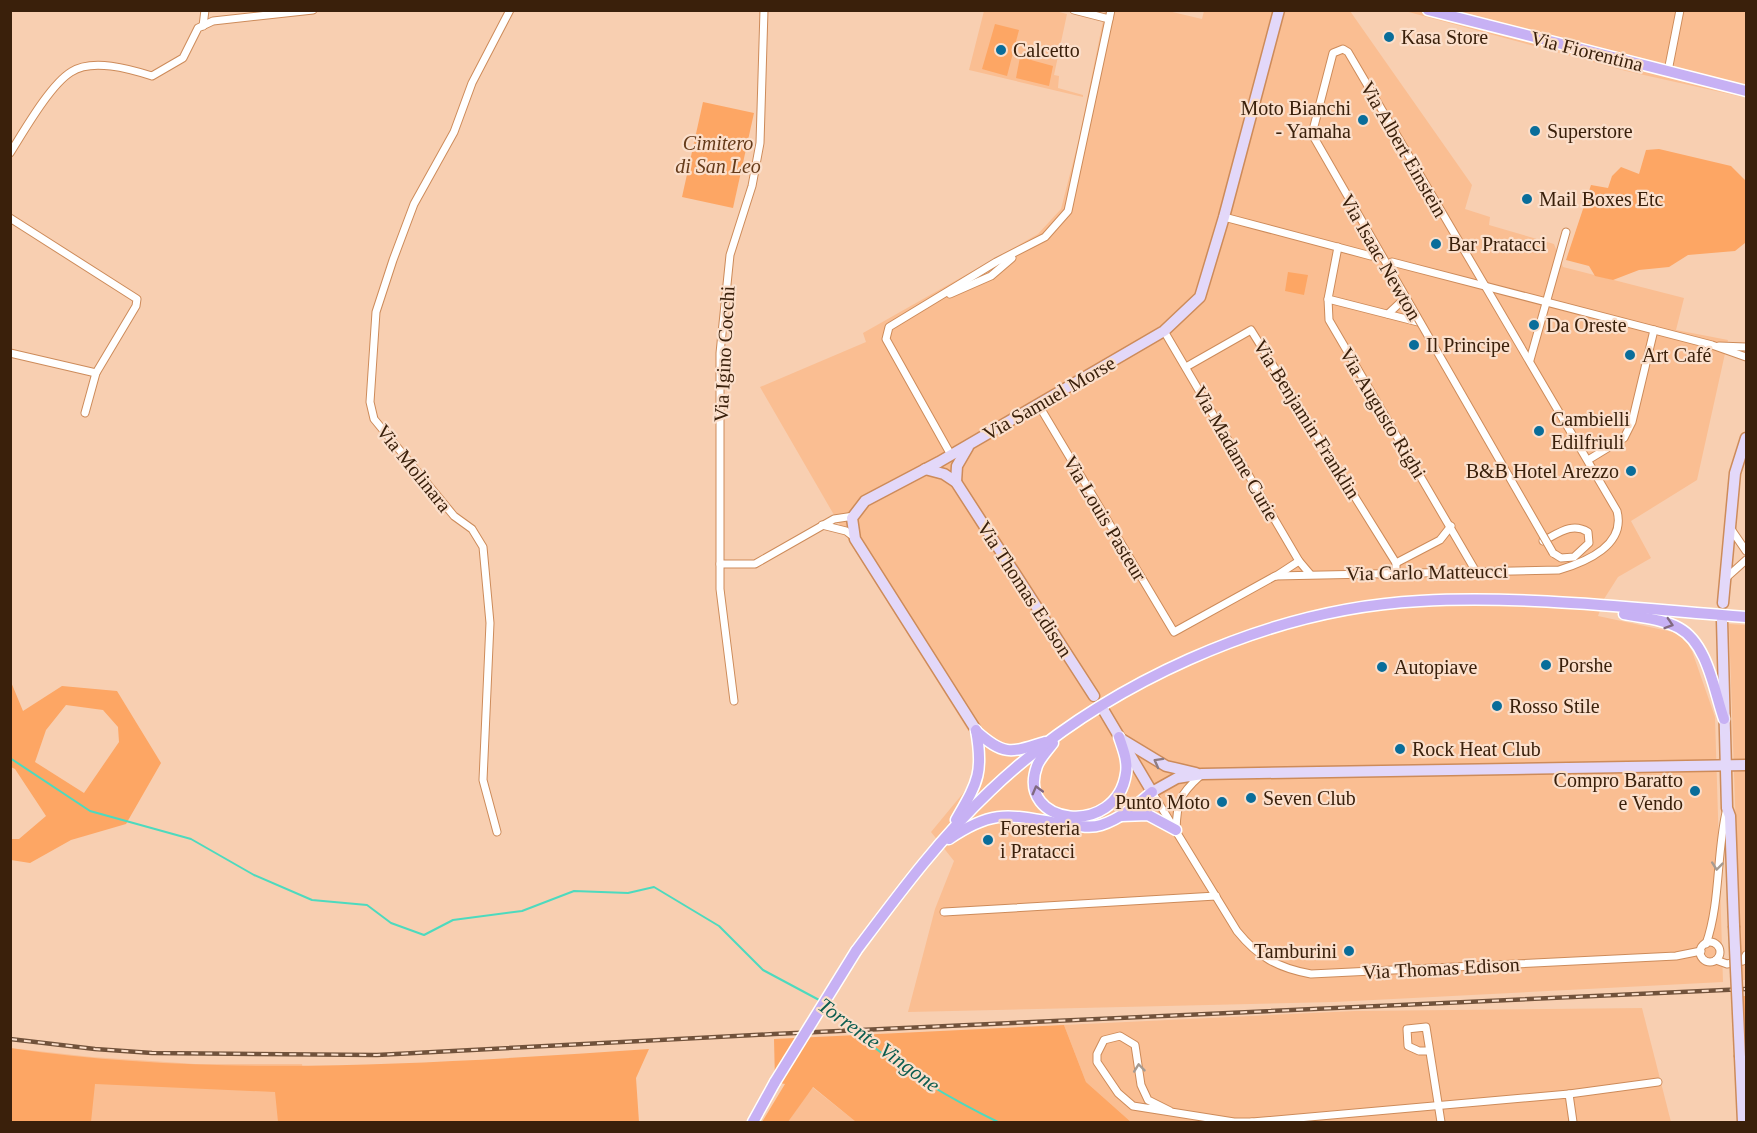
<svg xmlns="http://www.w3.org/2000/svg" width="1757" height="1133" viewBox="0 0 1757 1133" font-family="Georgia,serif">
<style>
.built{fill:#fabe92}
.green{fill:#fda664;fill-rule:evenodd}
.lines{fill:none;stroke-linecap:round;stroke-linejoin:round}
.stream{stroke:#4ddabe;stroke-width:2}
.street-casing{stroke:#cd8b5a;stroke-width:9}
.secondary-casing{stroke:#cd8b5a;stroke-width:13}
.primary-casing{stroke:#fff;stroke-width:13}
.street{stroke:#fff;stroke-width:7}
.secondary{stroke:#e3d8f9;stroke-width:10}
.primary{stroke:#c7b1f4;stroke-width:10}
.rail-casing{stroke:#71523b;stroke-width:4.5}
.rail{stroke:#fbdfcb;stroke-width:2;stroke-dasharray:7;stroke-linecap:butt}
.street-bridge-casing{stroke:#cd8b5a;stroke-width:9;stroke-linecap:butt}
.secondary-bridge-casing{stroke:#cd8b5a;stroke-width:13;stroke-linecap:butt}
.primary-bridge-casing{stroke:#fff;stroke-width:13;stroke-linecap:butt}
.street-bridge{stroke:#fff;stroke-width:7}
.secondary-bridge{stroke:#e3d8f9;stroke-width:10}
.primary-bridge{stroke:#c7b1f4;stroke-width:10}
.oneway{stroke:#806880}
.oneway2{stroke:#8e7c82}
.oneway3{stroke:#a69b91}
.poi-dot{fill:#096d9a;stroke:#fbdfcb;stroke-width:2}
.labels{text-anchor:middle;dominant-baseline:central;stroke-width:4.5;stroke-linejoin:round;paint-order:stroke}
.poi-label{font-size:20px;fill:#3a200b;stroke:#fbdfcb;text-anchor:start}
.street-label{font-size:20px;fill:#3a200b;stroke:#fbdfcb}
.park-label{font-size:20px;font-style:italic;fill:#653b1a;stroke:#fbdfcb}
.water-label{font-size:21px;font-style:italic;fill:#0c5d4f;stroke:#fbdfcb}
</style>
<rect width="100%" height="100%" fill="#f8cfb1"/>
<g class="built">
<path d="M1051 10 1067 14 1054 75 1059 76 1058 88 1083 95V97L969 70 984 11Z"/>
<path d="M1282 10 1350 11 1472 185 1465 209 1490 217 1489 225 1554 244 1563 267 1684 298 1676 330 1728 340 1697 480 1631 521 1651 558 1618 577 1604 599 1598 616 1682 634 1692 651 1715 717 1723 982 1334 1002 908 1012 935 909 954 861 931 832 969 786 976 755 971 735 852 546 760 387 866 342 863 333 1038 234 1061 209 1079 139 1105 11H1168L1202 19 1204 11Z"/>
<path d="M1405 11H1746V87L1743 97 1626 71Z"/>
<path d="M1729 624 1746 625V980H1741Z"/>
<path d="M1642 1008 1671 1122H1131L1086 1082 1064 1025 1355 1011Z"/>
<path d="M10 1048 92 1057 195 1064H302L309 1122H11Z"/>
<path d="M812 1087 856 1122H788Z"/>
</g>
<g class="green">
<path d="M995 24 1019 30 1007 76 982 69Z"/>
<path d="M1020 57 1053 66 1049 86 1016 78Z"/>
<path d="M703 102 754 113 733 208 682 197Z"/>
<path d="M1659 149 1731 166 1746 181 1745 243 1735 251 1688 255 1669 267 1639 270 1613 280 1595 276 1589 266 1566 260 1591 185 1608 188 1612 176 1621 167 1639 174 1646 150Z"/>
<path d="M1288 272 1308 275 1304 295 1285 291Z"/>
<path d="M11 682 23 711 62 686 117 691 161 763 126 824 71 840 30 863 11 860V839H19L46 816 15 769 11 767ZM66 705 103 710 118 727 119 742 84 793 35 762 46 730Z"/>
<path d="M1743 996H1746V1088Z"/>
<path d="M1064 1025 1086 1082 1131 1122H856L813 1087 788 1122H762L785 1084 775 1082 774 1039Z"/>
<path d="M10 1048C221 1079 438 1063 649 1049L636 1078 639 1122H278L275 1092 95 1084 91 1122H11Z"/>
</g>
<g class="lines">
<g class="stream">
<path d="M10 758 90 811 191 839 254 875 312 900 367 905 391 923 424 935 453 920 522 911 574 891 628 893 654 887 719 926 763 970 821 1001"/>
<path d="M826 1004C844 1014 852 1030 867 1042 907 1073 953 1100 998 1122"/>
</g>
<g class="street-casing">
<g id="street">
<path d="M1074 10 1109 19"/>
<path d="M203 26 205 10"/>
<path d="M1668 71 1680 10"/>
<path d="M10 153C24 131 50 85 71 72 92 58 130 69 152 76L183 58 198 28 213 21 313 10"/>
<path d="M1224 217 1371 256"/>
<path d="M10 218 137 299 136 306 96 373 85 413"/>
<path d="M1338 247 1328 299 1329 320 1475 570"/>
<path d="M1392 262 1712 345 1746 357"/>
<path d="M950 294 991 276 1012 258"/>
<path d="M1328 299 1418 322"/>
<path d="M1388 314 1404 299"/>
<path d="M1164 331 1299 561 1310 574"/>
<path d="M1719 346 1746 347"/>
<path d="M10 353 96 373"/>
<path d="M1530 360 1566 232"/>
<path d="M1186 367 1251 330 1396 563V573"/>
<path d="M1038 404 1174 632 1275 576 1559 570C1586 562 1626 545 1617 511L1348 52 1343 49 1333 53 1312 134"/>
<path d="M951 455 886 339 889 327 996 262 1045 237 1068 211 1111 10"/>
<path d="M1588 460 1624 438 1632 422 1654 330"/>
<path d="M822 525 846 531 854 537"/>
<path d="M1731 529 1746 551"/>
<path d="M1543 541C1559 533 1572 522 1588 532L1589 543 1574 557 1561 558 1553 553"/>
<path d="M1396 563 1440 540 1451 526"/>
<path d="M720 564H755L834 519 854 516"/>
<path d="M1276 576 1299 561"/>
<path d="M1726 578 1746 560"/>
<path d="M734 701 720 589V353L730 255 752 186 760 143 764 10"/>
<path d="M1152 792 1237 931C1258 957 1278 968 1311 974L1676 956 1701 951"/>
<path d="M1176 830C1177 802 1179 795 1200 776"/>
<path d="M497 832 483 780 490 623 483 547 472 529 454 516 374 419 370 402 376 312 393 260 414 204 454 132 472 83 510 10"/>
<path d="M944 912 1216 896"/>
<circle cx="1710" cy="952" r="10"/>
<path d="M1706 944C1721 901 1716 852 1727 808"/>
<path d="M1716 960 1727 964 1743 961 1746 955"/>
<path d="M1428 1051H1419L1408 1046 1407 1029 1426 1027 1441 1122"/>
<path d="M1569 1094 1658 1082"/>
<path d="M1170 1111 1148 1100 1141 1085 1135 1045 1120 1036 1104 1040 1097 1054V1062L1118 1093 1133 1106 1234 1122H1252"/>
<path d="M1252 1122 1569 1094 1573 1122"/>
</g>
</g>
<g class="secondary-casing">
<g id="secondary">
<path d="M925 469 944 474 956 482 1094 696"/>
<path d="M956 482 957 466 968 447"/>
<path d="M1723 603 1735 473 1746 438"/>
<path d="M1722 620 1727 808 1730 816 1734 926"/>
<path d="M1104 711 1152 792 1177 778 1202 774 1746 765"/>
<path d="M976 730 855 539 852 518 865 501 939 462 1164 331 1200 297 1224 217 1279 10"/>
<path d="M1123 740 1166 766 1196 773"/>
<path d="M1740 1057 1743 1122"/>
</g>
</g>
<g class="primary-casing">
<g id="primary">
<path d="M1428 10 1746 91"/>
<path d="M1624 614C1642 618 1663 619 1679 628 1708 644 1714 691 1724 719"/>
<path d="M976 731C1004 756 1010 753 1045 742"/>
<path d="M1053 743C1048 750 1040 758 1037 766 1015 826 1117 838 1126 773 1128 761 1123 749 1119 737"/>
<path d="M1121 816 1148 815 1176 830"/>
<path d="M956 820C977 783 984 774 976 730"/>
<path d="M949 839C996 807 1011 816 1064 824 1076 825 1089 829 1101 825 1120 819 1137 805 1152 792"/>
<path d="M856 951C898 895 939 839 990 791 1101 685 1267 609 1420 601 1528 595 1639 609 1746 617"/>
<path d="M753 1122 775 1082"/>
</g>
</g>
<use href="#street" class="street"/>
<use href="#secondary" class="secondary"/>
<use href="#primary" class="primary"/>
<g class="rail-casing">
<path id="rail" d="M10 1039 95 1049 152 1053 377 1055 774 1034 1746 989"/>
</g>
<use href="#rail" class="rail"/>
<g class="street-bridge-casing">
<path id="street-bridge" d="M1312 134 1553 553"/>
</g>
<g class="secondary-bridge-casing">
<path id="secondary-bridge" d="M1734 926 1740 1057"/>
</g>
<g class="primary-bridge-casing">
<path id="primary-bridge" d="M775 1082 856 951"/>
</g>
<use href="#street-bridge" class="street-bridge"/>
<use href="#secondary-bridge" class="secondary-bridge"/>
<use href="#primary-bridge" class="primary-bridge"/>
</g>
<defs><path id="oneway-chevron" d="M-2-3.5L2.5 0L-2 3.5" fill="none" stroke-width="1.6" stroke-linecap="round" stroke-linejoin="round" transform="scale(1.5)"/></defs>
<g class="oneway">
<use href="#oneway-chevron" transform="translate(1669 624) rotate(18)"/>
<use href="#oneway-chevron" transform="translate(1037 790) rotate(-105)"/>
</g>
<use class="oneway2" href="#oneway-chevron" transform="translate(1158 762) rotate(-151)"/>
<g class="oneway3">
<use href="#oneway-chevron" transform="translate(1717 866) rotate(96)"/>
<use href="#oneway-chevron" transform="translate(1139 1068) rotate(-96)"/>
</g>
<g class="poi-dot">
<circle cx="1389" cy="37" r="6"/>
<circle cx="1001" cy="50" r="6"/>
<circle cx="1363" cy="120" r="6"/>
<circle cx="1535" cy="131" r="6"/>
<circle cx="1527" cy="199" r="6"/>
<circle cx="1436" cy="244" r="6"/>
<circle cx="1534" cy="325" r="6"/>
<circle cx="1414" cy="345" r="6"/>
<circle cx="1630" cy="355" r="6"/>
<circle cx="1539" cy="431" r="6"/>
<circle cx="1631" cy="471" r="6"/>
<circle cx="1546" cy="665" r="6"/>
<circle cx="1382" cy="667" r="6"/>
<circle cx="1497" cy="706" r="6"/>
<circle cx="1400" cy="749" r="6"/>
<circle cx="1695" cy="791" r="6"/>
<circle cx="1251" cy="798" r="6"/>
<circle cx="1222" cy="802" r="6"/>
<circle cx="988" cy="840" r="6"/>
<circle cx="1349" cy="951" r="6"/>
</g>
<g class="labels">
<g class="poi-label">
<text x="1401" y="37">Kasa Store</text>
<text x="1013" y="50">Calcetto</text>
<text x="1351" y="108" text-anchor="end">Moto Bianchi<tspan x="1351" dy="23">- Yamaha</tspan></text>
<text x="1547" y="131">Superstore</text>
<text x="1539" y="199">Mail Boxes Etc</text>
<text x="1448" y="244">Bar Pratacci</text>
<text x="1546" y="325">Da Oreste</text>
<text x="1426" y="345">Il Principe</text>
<text x="1642" y="355">Art Café</text>
<text x="1551" y="419">Cambielli<tspan x="1551" dy="23">Edilfriuli</tspan></text>
<text x="1619" y="471" text-anchor="end">B&amp;B Hotel Arezzo</text>
<text x="1558" y="665">Porshe</text>
<text x="1394" y="667">Autopiave</text>
<text x="1509" y="706">Rosso Stile</text>
<text x="1412" y="749">Rock Heat Club</text>
<text x="1683" y="780" text-anchor="end">Compro Baratto<tspan x="1683" dy="23">e Vendo</tspan></text>
<text x="1263" y="798">Seven Club</text>
<text x="1210" y="802" text-anchor="end">Punto Moto</text>
<text x="1000" y="828">Foresteria<tspan x="1000" dy="23">i Pratacci</tspan></text>
<text x="1337" y="951" text-anchor="end">Tamburini</text>
</g>
<g class="street-label">
<text transform="translate(1587 51) rotate(14)">Via Fiorentina</text>
<text transform="translate(1404 149) rotate(60)">Via Albert Einstein</text>
<text transform="translate(1381 257) rotate(60)">Via Isaac Newton</text>
<text transform="translate(724 354) rotate(-87)">Via Igino Cocchi</text>
<text transform="translate(1049 398) rotate(-30)">Via Samuel Morse</text>
<text transform="translate(1383 413) rotate(59)">Via Augusto Righi</text>
<text transform="translate(1307 419) rotate(58)">Via Benjamin Franklin</text>
<text transform="translate(1236 453) rotate(60)">Via Madame Curie</text>
<text transform="translate(414 468) rotate(51)">Via Molinara</text>
<text transform="translate(1105 518) rotate(59)">Via Louis Pasteur</text>
<text transform="translate(1427 572) rotate(-1)">Via Carlo Matteucci</text>
<text transform="translate(1025 589) rotate(57)">Via Thomas Edison</text>
<text transform="translate(1441 968) rotate(-3)">Via Thomas Edison</text>
</g>
<g class="park-label">
<text x="718" y="143">Cimitero<tspan x="718" dy="23">di San Leo</tspan></text>
</g>
<g class="water-label">
<text transform="translate(879 1045) rotate(36)">Torrente Vingone</text>
</g>
</g>
<rect width="1757" height="1133" fill="none" stroke="#3a200b" stroke-width="24"/>
</svg>
